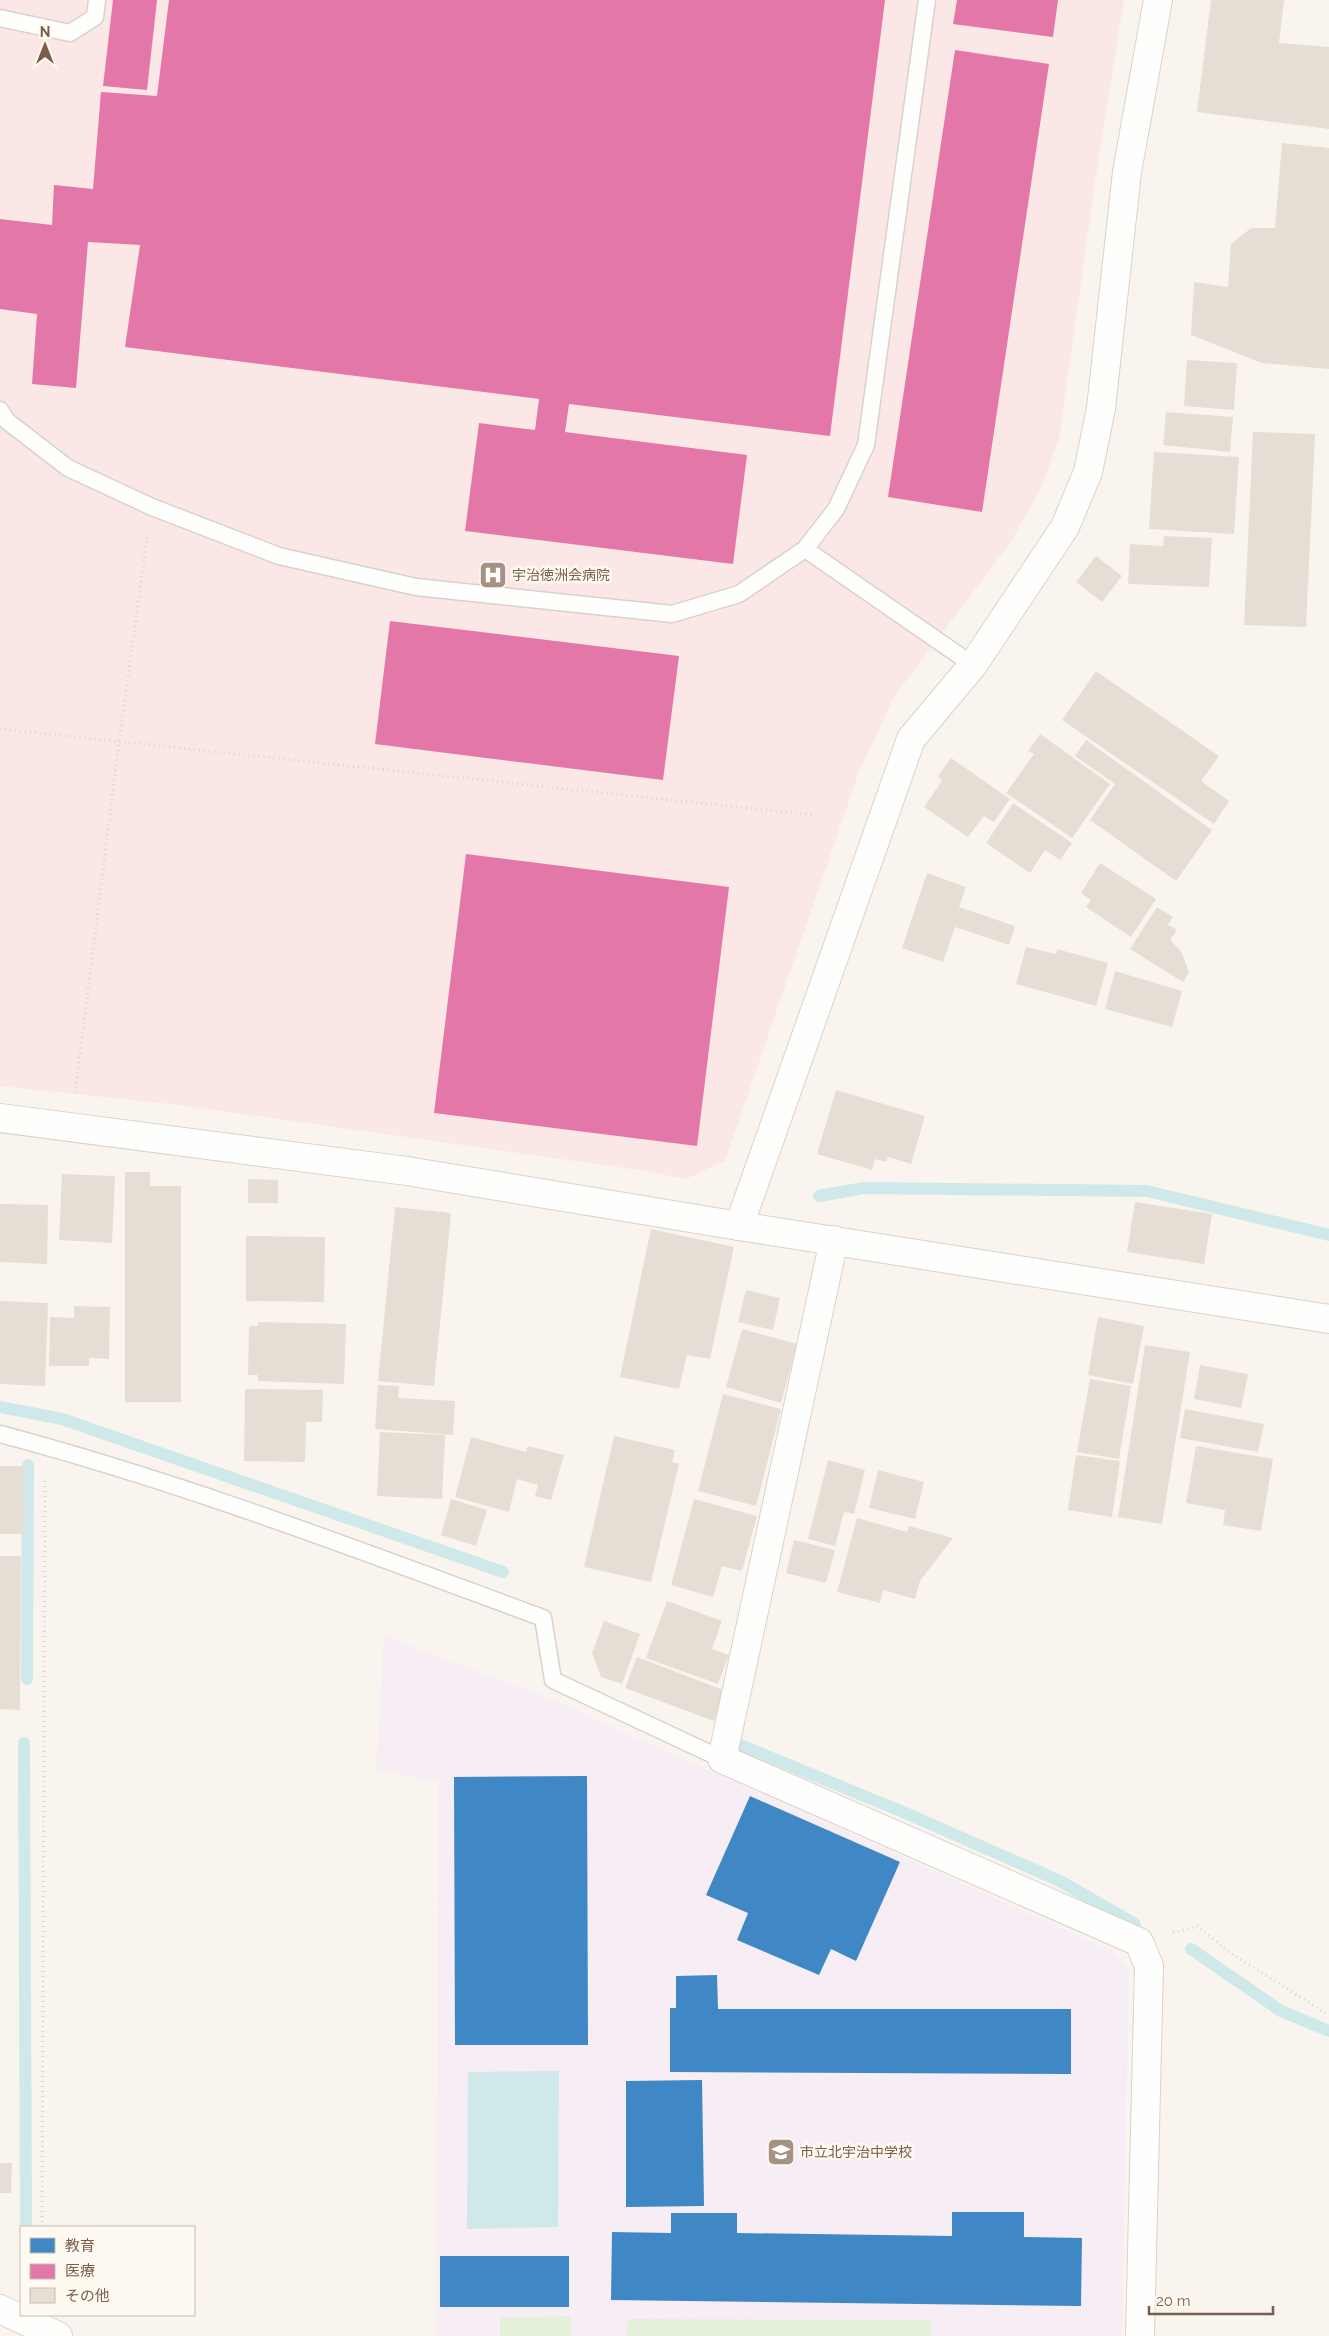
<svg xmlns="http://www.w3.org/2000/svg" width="1329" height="2336" viewBox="0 0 1329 2336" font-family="Raleway,'Noto Sans JP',sans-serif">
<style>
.education{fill:#f6edf5}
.medical{fill:#fbe8e6}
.green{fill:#e5f0d9}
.water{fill:#cfe8ea}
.schools{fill:#3f88c5}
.health{fill:#e377a8}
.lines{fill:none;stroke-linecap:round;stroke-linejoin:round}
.stream{stroke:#cfe8ea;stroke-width:12}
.building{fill:#e6ded5}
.service-casing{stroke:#d9d2cc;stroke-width:19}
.minor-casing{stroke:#d9d2cc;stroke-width:30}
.tertiary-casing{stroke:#d9d2cc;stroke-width:30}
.path{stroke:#dbd4ce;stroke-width:3;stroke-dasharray:1 4;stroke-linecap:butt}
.service{stroke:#fefefc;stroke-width:16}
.minor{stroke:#fefefc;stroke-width:28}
.tertiary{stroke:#fefefc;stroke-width:28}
.labels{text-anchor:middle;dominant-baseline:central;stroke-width:5;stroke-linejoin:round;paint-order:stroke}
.poi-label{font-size:14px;fill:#7a5d4b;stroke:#fffaf1;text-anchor:start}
</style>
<rect width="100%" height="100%" fill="#f9f5ee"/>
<path class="education" d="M384 1636 546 1697 1115 1952 1129 1969 1122 2336H436L438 1782 376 1770Z"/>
<path class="medical" d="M0 0H1124L1096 176 1059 439 1041 489 1010 543 894 697 859 772 725 1161 686 1179 638 1170 179 1105 0 1086Z"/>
<g class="green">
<path d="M570 2316 571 2336H500V2318Z"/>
<path d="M628 2319 931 2320 930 2336H627Z"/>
</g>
<path class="water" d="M559 2071 558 2227 467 2229 468 2072Z"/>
<g class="schools">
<path d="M587 1776 588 2045H455L454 1777Z"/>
<path d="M750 1796 900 1862 856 1961 831 1949 819 1975 737 1940 748 1913 706 1895Z"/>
<path d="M717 1975 718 2009H1071V2074L670 2072V2008H676V1976Z"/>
<path d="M702 2080 704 2206 626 2207V2081Z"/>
<path d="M952 2212H1024V2237L1082 2238 1081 2306 611 2300 612 2232 671 2233V2213H737V2233L952 2236Z"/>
<rect x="440" y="2256" width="129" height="51"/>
</g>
<g class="health">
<path d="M113 0H157L147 90 103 86Z"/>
<path d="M169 0H885L830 436 569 404 565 432 747 455 733 564 465 531 479 423 535 430 539 399 125 347 140 245 88 242 76 388 32 384 37 314 0 309V219L52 225 54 185 93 189 101 92 157 96Z"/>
<path d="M957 0H1058L1053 37 953 24Z"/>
<path d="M955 50 1049 64 982 512 888 497Z"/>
<path d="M390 621 679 656 663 780 375 744Z"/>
<path d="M466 854 729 887 697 1146 434 1113Z"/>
</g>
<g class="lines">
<g class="stream">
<path d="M819 1196 864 1188 1147 1191 1329 1235"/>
<path d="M0 1407 62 1419 503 1572"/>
<path d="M27 1679 28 1465"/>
<path d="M733 1742 903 1812 1060 1881 1135 1924"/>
<path d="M24 1743 26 2227"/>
<path d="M1191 1949 1281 2011 1329 2031"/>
</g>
</g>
<g class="building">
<path d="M1211 0H1284L1279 43 1329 47V129L1197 112Z"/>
<path d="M1282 143 1329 148V369L1262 363 1191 335 1194 282 1228 287 1231 244 1251 228H1275Z"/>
<path d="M1187 360 1237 363 1234 410 1184 406Z"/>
<path d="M1166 412 1233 417 1230 452 1163 445Z"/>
<path d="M1253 432 1315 434 1306 627 1244 625Z"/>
<path d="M1154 452 1239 457 1234 534 1149 529Z"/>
<path d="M1164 536 1212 538 1209 587 1128 584 1130 544 1163 546Z"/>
<path d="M1096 556 1122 576 1102 602 1076 582Z"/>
<path d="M1096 671 1219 756 1201 781 1229 801 1214 824 1062 720Z"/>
<path d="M1040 734 1110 784 1072 838 1006 793 1034 754 1028 751Z"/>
<path d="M1086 740 1212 830 1176 881 1090 820 1115 784 1075 756Z"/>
<path d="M951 758 1010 799 994 822 984 816 968 837 924 807 942 781 938 776Z"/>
<path d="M1013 803 1072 843 1060 860 1045 850 1030 873 986 843Z"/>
<path d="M1100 863 1156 899 1131 937 1086 907 1091 900 1081 893Z"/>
<path d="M927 873 966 887 959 907 1015 926 1009 945 955 927 943 962 902 948Z"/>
<path d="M1157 907 1173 917 1168 925 1177 930 1170 940 1181 951 1189 972 1183 982 1130 949Z"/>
<path d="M1026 947 1056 954 1057 949 1108 963 1096 1006 1016 984Z"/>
<path d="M1115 971 1182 991 1172 1027 1105 1009Z"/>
<path d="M836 1090 925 1116 911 1164 888 1157 886 1162 875 1159 872 1170 817 1154Z"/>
<path d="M125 1172H150V1186H181V1402H125Z"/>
<path d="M62 1174 115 1176 112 1243 59 1240Z"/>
<path d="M248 1179 278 1180V1203H248Z"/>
<path d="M1135 1202 1212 1214 1204 1264 1127 1252Z"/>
<path d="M0 1204 48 1205 47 1264 0 1262Z"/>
<path d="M395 1207 451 1213 434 1386 378 1381Z"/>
<path d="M651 1229 734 1247 710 1359 687 1355 679 1389 620 1377Z"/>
<path d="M246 1236 325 1237 324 1302 246 1301Z"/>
<path d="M746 1290 780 1298 773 1330 738 1322Z"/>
<path d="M0 1301 48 1303 45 1386 0 1384Z"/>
<path d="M74 1306 110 1307 109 1359 89 1358V1366H49L50 1317 74 1318Z"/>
<path d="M1098 1317 1144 1326 1133 1384 1088 1375Z"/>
<path d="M258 1322 346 1324 344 1384 258 1381V1375H248L249 1326H258Z"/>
<path d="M742 1329 797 1344 781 1403 726 1387Z"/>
<path d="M1145 1345 1190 1352 1162 1524 1118 1517Z"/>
<path d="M1200 1365 1248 1374 1241 1408 1194 1399Z"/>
<path d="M1090 1379 1131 1386 1119 1459 1077 1452Z"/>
<path d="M378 1385 399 1386 398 1398 455 1401 453 1435 375 1429Z"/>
<path d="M245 1389 323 1390 322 1422H306L305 1462 244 1461Z"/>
<path d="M723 1394 781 1409 756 1506 698 1491Z"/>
<path d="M1185 1409 1264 1424 1258 1452 1180 1438Z"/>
<path d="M380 1432 445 1435 442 1499 377 1496Z"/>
<path d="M614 1436 675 1450 672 1462 679 1464 651 1582 584 1567Z"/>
<path d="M471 1437 526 1452 528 1446 564 1455 551 1500 535 1496 538 1485 517 1479 509 1512 455 1497Z"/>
<path d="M1196 1446 1273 1459 1261 1531 1223 1525 1225 1510 1186 1503Z"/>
<path d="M1076 1455 1120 1461 1112 1517 1068 1510Z"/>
<path d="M828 1460 865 1470 854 1514 844 1512 835 1546 808 1539Z"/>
<path d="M0 1466H24L25 1534H0Z"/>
<path d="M878 1470 924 1482 915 1519 869 1508Z"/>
<path d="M451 1499 487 1510 476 1546 441 1535Z"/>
<path d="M694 1499 757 1516 742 1571 722 1566 713 1597 671 1585Z"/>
<path d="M857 1518 907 1532 909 1526 953 1538 920 1581 915 1599 883 1590 880 1603 837 1592Z"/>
<path d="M794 1540 835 1550 826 1583 786 1573Z"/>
<path d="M0 1556H21L20 1710 0 1709Z"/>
<path d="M667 1601 722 1621 712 1649 729 1655 718 1684 646 1658Z"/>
<path d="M604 1621 640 1634 622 1684 601 1677 592 1653Z"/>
<path d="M637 1657 726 1691 714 1721 625 1688Z"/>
<path d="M0 2163H12L11 2193H0Z"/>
</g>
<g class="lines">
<g class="service-casing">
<g id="service">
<path d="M0 18 70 33 95 17 97 0"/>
<path d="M0 410 7 421 68 468 152 507 279 556 416 587 672 614 739 594 805 549 836 509 866 445 927 0"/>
<path d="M805 549 973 665"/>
<path d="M0 1434C185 1483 364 1552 543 1618L553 1680 722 1759"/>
</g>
</g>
<g class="minor-casing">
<g id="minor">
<path d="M0 1118 407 1171 739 1226 1329 1319"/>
<path d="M834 1240 722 1759 1139 1942 1149 1966 1140 2336"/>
<path d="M0 2309 58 2336"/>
</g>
</g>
<g class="tertiary-casing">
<path id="tertiary" d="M739 1226 911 739 973 665 1065 527 1088 472 1101 408 1127 172 1158 0"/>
</g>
<g class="path">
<path d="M0 729 813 815"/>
<path d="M75 1093 119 743 147 537"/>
<path d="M1173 1933 1198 1926 1229 1952 1329 2015"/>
<path d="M42 2227 45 1477"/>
</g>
<use href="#service" class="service"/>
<use href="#minor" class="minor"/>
<use href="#tertiary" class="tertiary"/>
</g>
<defs>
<g id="hospital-square" transform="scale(1.4375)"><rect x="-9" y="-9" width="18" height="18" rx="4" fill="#a69284" stroke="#fffaf1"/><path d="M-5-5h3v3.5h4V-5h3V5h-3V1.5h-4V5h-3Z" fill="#fff"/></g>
<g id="school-square" transform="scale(1.4375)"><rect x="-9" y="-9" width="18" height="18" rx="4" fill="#a69284" stroke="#fffaf1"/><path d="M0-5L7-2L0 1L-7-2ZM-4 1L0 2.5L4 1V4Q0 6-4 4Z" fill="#fff"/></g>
</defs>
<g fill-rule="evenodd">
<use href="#hospital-square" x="493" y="575"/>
<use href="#school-square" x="781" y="2152"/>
</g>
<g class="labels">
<g class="poi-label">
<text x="512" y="575">宇治徳洲会病院</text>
<text x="800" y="2152">市立北宇治中学校</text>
</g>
</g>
<rect x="20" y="2226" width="175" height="90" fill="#fffaf1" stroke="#cabbaf"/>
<rect x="30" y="2238" width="25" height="15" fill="#3f88c5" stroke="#cabbaf"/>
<text x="65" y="2251" font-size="15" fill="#7a5d4b">教育</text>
<rect x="30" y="2264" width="25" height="15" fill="#e377a8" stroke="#cabbaf"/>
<text x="65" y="2276" font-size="15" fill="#7a5d4b">医療</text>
<rect x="30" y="2288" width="25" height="15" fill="#e6ded5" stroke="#cabbaf"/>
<text x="65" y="2301" font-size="15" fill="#7a5d4b">その他</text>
<g transform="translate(45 45)" stroke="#fffaf1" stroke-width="4" paint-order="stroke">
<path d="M0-4L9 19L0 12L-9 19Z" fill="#7a5d4b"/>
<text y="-8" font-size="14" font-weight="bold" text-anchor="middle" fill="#7a5d4b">N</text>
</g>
<path d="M1149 2306v8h124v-8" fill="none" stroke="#7a5d4b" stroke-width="2.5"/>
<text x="1156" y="2306" font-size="15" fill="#7a5d4b" stroke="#fffaf1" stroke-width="4" paint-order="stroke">20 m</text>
</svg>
